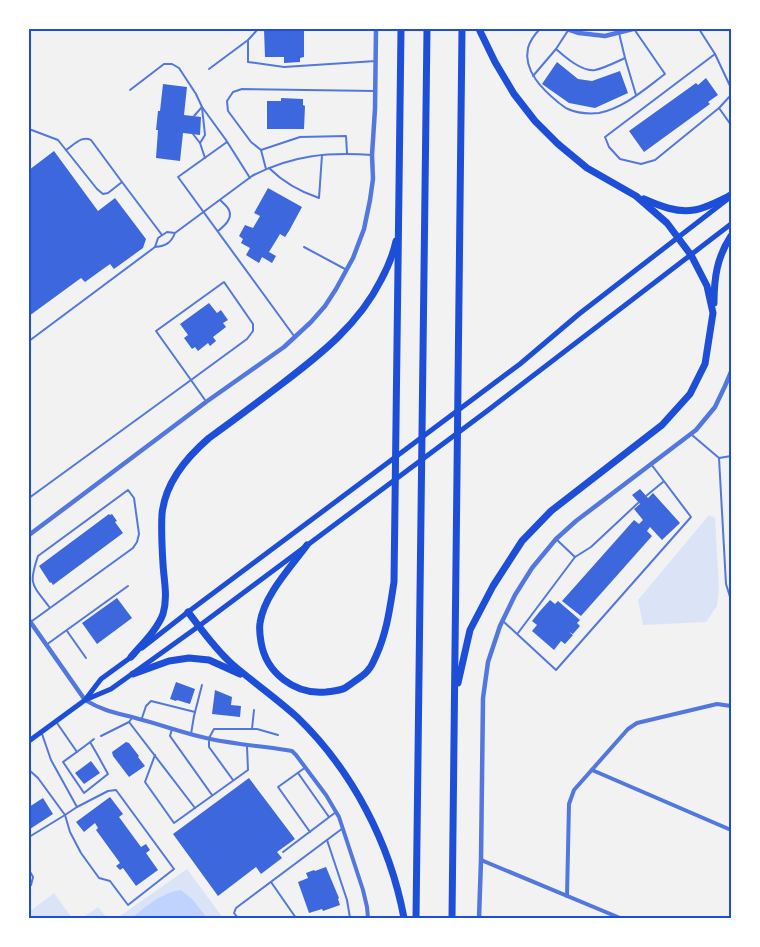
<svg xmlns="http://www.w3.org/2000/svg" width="760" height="947" viewBox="0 0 760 947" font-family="'Alegreya Sans',sans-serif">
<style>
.green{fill:#dbe4f7}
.water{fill:#bfd3fe}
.building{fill:#3d67dc}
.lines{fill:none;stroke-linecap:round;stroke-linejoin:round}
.service{stroke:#5277de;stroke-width:2}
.minor{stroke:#5277de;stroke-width:4}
.tertiary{stroke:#5277de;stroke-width:4.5}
.secondary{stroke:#1d4ed8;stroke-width:5}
.motorway{stroke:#1d4ed8;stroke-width:7}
.neatline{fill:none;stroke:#1d4ed8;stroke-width:2}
</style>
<rect width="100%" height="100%" fill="#f2f2f2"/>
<g class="green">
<path d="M709 515 715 518 719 588 717 606 706 622 643 625 638 600Z"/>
<path d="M187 869 223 918H207L181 890C159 893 151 908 133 917 129 919 122 918 117 918Z"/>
<path d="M54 893 72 918H29V912Z"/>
<path d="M98 907 107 918H82Z"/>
</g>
<path class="water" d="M181 890 193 900 207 918H132C146 906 163 892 181 890Z"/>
<g class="building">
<path d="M264 29H304V57L300 58V62L284 63V57H265Z"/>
<path d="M557 62 578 79 592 81 620 71 628 93 595 108 569 103 542 84Z"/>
<path d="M706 78 718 95 708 102 710 104 644 152 629 131 696 83 698 85Z"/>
<path d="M163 84 187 87 184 115 201 117 200 135 183 133 180 161 156 158 158 130H156L158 111H160Z"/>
<path d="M281 98 303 99V105L305 106 304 129H267V101H281Z"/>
<path d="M54 151 98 211 115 198 146 239 143 248 114 269 110 264 85 282 81 278 29 316V170Z"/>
<path d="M268 188 302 207 289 231 285 237 280 234 269 252 276 256 272 263 262 257 259 263 246 255 250 248 241 243 243 239 239 236 245 225 253 228 260 216 254 213Z"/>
<path d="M209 303 217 313 221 310 228 320 223 323 226 327 213 337 216 341 210 346 208 343 198 351 195 347 192 349 184 338 188 335 180 324Z"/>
<path d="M640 489 648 498 653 493 680 523 662 540 650 527 647 531 652 536 581 616 562 601 634 520 639 524 643 520 634 509 640 504 632 495Z"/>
<path d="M109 514 110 515 112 514 117 521 115 522 123 533 53 585 51 582 50 583 39 566Z"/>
<path d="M117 598 132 618 97 644 82 623Z"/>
<path d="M550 600 555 604 558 601 580 620 577 623 580 626 573 634 569 632 573 635 565 644 561 641 554 650 532 631 537 625 532 621 540 611Z"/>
<path d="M176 682 195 689 190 704 177 700 176 701 170 699Z"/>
<path d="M215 690 232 697 231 705 241 706 240 717 212 714Z"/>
<path d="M126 742 129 743 139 756 138 757 145 766 129 777 113 756 112 752Z"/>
<path d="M91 761 100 773 84 784 75 773Z"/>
<path d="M249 778 295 839 277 852 282 858 261 874 256 867 218 896 173 834Z"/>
<path d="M110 797 123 814 119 817 141 847 146 844 150 850 146 853 158 870 136 886 123 868 120 870 116 866 120 863 96 830 98 828 95 823 84 832 76 822Z"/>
<path d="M43 798 53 814 30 829 29 827V807Z"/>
<path d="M326 867 339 898 338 899 340 905 323 911 322 909 309 913 298 882 308 878 306 873 314 870 315 871Z"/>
</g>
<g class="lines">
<g class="service">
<path d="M212 29H213"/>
<path d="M258 29 248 40V62L284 67 376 61"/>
<path d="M540 29C535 34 530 41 528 48 523 71 543 90 559 103 562 105 565 108 568 109 577 113 589 114 599 113 624 108 645 89 665 74L634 29"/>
<path d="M569 29 556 49C565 57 582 72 595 70 605 68 616 62 625 58L619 33"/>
<path d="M699 29 715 54 731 88"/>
<path d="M715 54 605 137 609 147 620 159 641 164 655 160 719 108"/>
<path d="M625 58 636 95"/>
<path d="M209 69 248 40"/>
<path d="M533 76 556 49"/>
<path d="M130 90 164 64H172L179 68 196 94 202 107 226 140 250 178"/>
<path d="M731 95 719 108 731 125"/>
<path d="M194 116 202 107"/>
<path d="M29 129 58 140 97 189 103 194 108 193 122 182 162 235"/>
<path d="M193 134 200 143 205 158"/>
<path d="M227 142 178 177 294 336"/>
<path d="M200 143 205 135 202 107"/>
<path d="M66 150C74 145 82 135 91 140L122 182"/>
<path d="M261 150 251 142 228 111 227 101 233 92 242 89 375 91"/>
<path d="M269 168C282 181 301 192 319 198L322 155"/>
<path d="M266 169 261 150 300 137 346 136 347 153"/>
<path d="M218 231C224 226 233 219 229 210 227 206 222 202 220 200"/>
<path d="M175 233 167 232 158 238 155 247C166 246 171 243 175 233L252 176C292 155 328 152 372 155"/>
<path d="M304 247 345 269"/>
<path d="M29 341 155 247"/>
<path d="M692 435 719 458 731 456"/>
<path d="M719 458 726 584 731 600"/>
<path d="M646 496 663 482"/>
<path d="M29 498 191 380 156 331 224 282 253 324V331L247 339 191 380 205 400"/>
<path d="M556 539 575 557 591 547 638 503"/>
<path d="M32 621 133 548 137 542 139 534 134 498 128 490 38 556C28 585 32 584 50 608"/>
<path d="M504 622 556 670 691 517 651 464"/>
<path d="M67 631 86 658"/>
<path d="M518 633 575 557"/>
<path d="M46 645 128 586"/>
<path d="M132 718 129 722 195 808"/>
<path d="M142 718 146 706 151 701 195 712"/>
<path d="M57 723 77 752"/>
<path d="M172 729 170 736 212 795"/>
<path d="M252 729 254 710"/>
<path d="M42 734 51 760 77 807 108 791 116 790 174 869 128 905 110 881 99 878 81 853 70 832 65 815 77 807"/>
<path d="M191 734 194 716 202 685"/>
<path d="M101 736 129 722"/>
<path d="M90 742 97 754 108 774 84 793 63 762C74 754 84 747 94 739"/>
<path d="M155 755 145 782 174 823 248 770 247 746"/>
<path d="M306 767 278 787 310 832"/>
<path d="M29 770 38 778 65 815 29 837"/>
<path d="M298 773 329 817"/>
<path d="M233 780 209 747V738L214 729H257L278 735"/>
<path d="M327 840 347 900 350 918"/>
<path d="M283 852 336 812"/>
<path d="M29 870 33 877 31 885 29 886"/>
<path d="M271 882 296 918"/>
<path d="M238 918 234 913 236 908 343 828"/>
</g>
<g class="minor">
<path d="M85 700C105 712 118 713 139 719 162 725 183 733 206 738 232 744 260 746 286 750L292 751 296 755 326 795 339 817 363 890 367 907 368 918"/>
<path d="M592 770 731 830"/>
<path d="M481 860 620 918"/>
<path d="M567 896 569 804 574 790 628 729 637 723 717 704 731 706"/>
</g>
<g class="tertiary">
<path d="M567 29 579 33 605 36 633 29"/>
<path d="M29 535 206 402 284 347 311 322 325 306 336 289 353 258 364 229 370 200 373 179 372 155 375 109 376 29"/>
<path d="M29 620 85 700"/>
<path d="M479 918 481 860 483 698 488 662 500 626 515 595 532 568 556 539 576 521 696 430 715 407 725 386 731 372"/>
</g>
<g class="secondary">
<path d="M142 648 188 612 520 364 579 314 729 198"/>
<path d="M85 700 101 679 134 655"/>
<path d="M29 741 85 700 111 689 199 626 487 411 731 224"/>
</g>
<g class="motorway">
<path d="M644 199C660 206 677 213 694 210 706 208 721 200 731 195"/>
<path d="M714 303C714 278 717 257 731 236"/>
<path d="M307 545C291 567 264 595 260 623 259 629 260 636 261 642 266 673 295 695 326 692 333 691 339 691 345 688 348 686 351 684 355 681 359 678 366 674 369 669 372 666 374 660 376 656 387 632 390 607 394 582L401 29"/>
<path d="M188 612C202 630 215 649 232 664 253 682 276 698 297 717 352 770 390 843 404 918"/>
<path d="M131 657C142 644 157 630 163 614 168 597 164 581 163 564 162 548 161 531 162 514 165 483 187 457 209 438 234 420 258 402 283 383 321 354 359 324 381 280 388 267 393 255 396 241"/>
<path d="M133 674 169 661 189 658 209 660 240 674"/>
<path d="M458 683 470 630 493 586 522 541 551 511 662 425 690 394 705 364 713 313 707 286 691 255 667 223 636 196 587 168 558 144 535 121 514 94 495 62 479 29"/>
<path d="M416 918 427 29"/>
<path d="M452 918 462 29"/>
</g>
</g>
<rect width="760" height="947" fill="none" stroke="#ffffff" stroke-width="60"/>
<rect x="30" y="30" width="700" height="887" class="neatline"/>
</svg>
